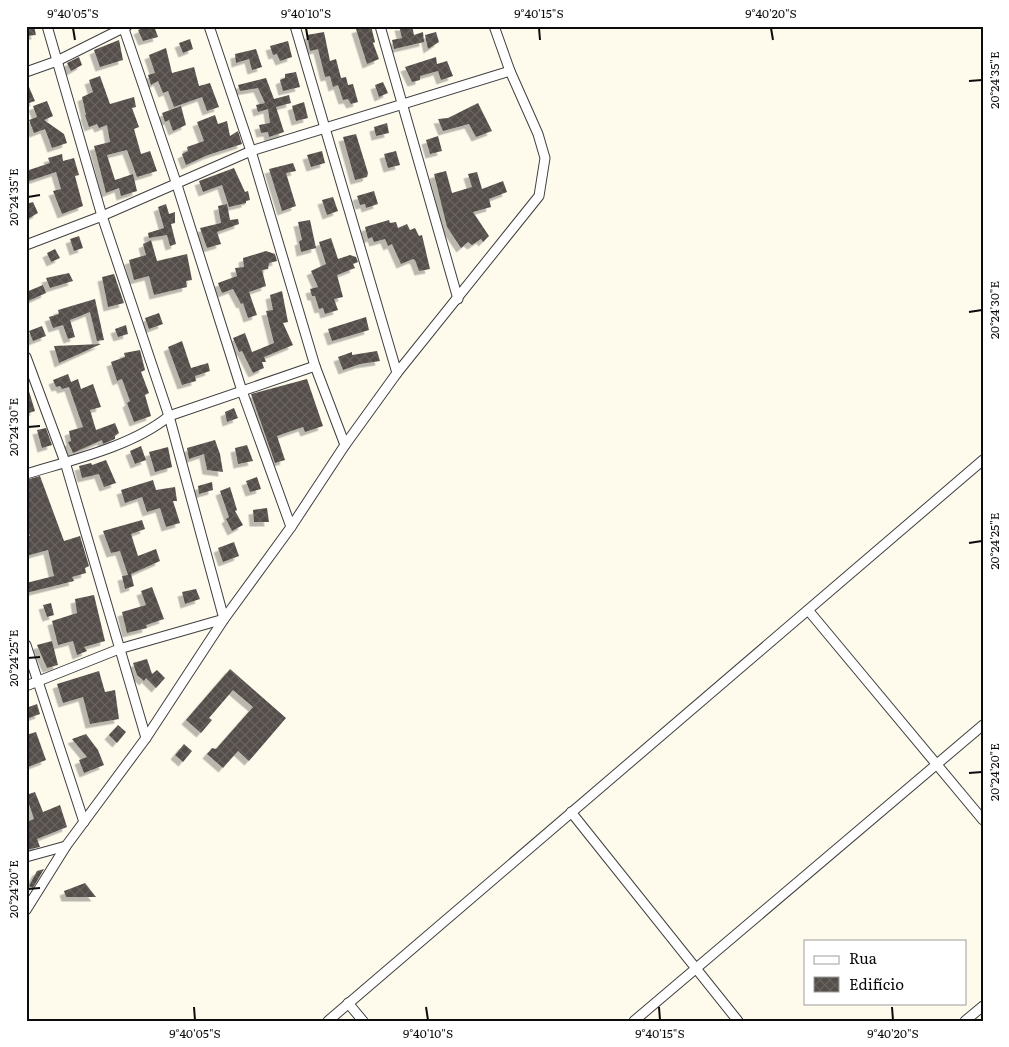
<svg xmlns="http://www.w3.org/2000/svg" width="1009" height="1047" viewBox="0 0 1009 1047" font-family="Literata,serif">
<style>
.building{fill:url(#building-cross-hatch);filter:url(#shadow)}
.lines{fill:none;stroke-linecap:round;stroke-linejoin:round}
.street-casing{stroke:#3f3f3f;stroke-width:11}
.street{stroke:#fff;stroke-width:9}
.ticks{fill:none;stroke:#0c0c0c;stroke-width:2}
.neatline{fill:none;stroke:#0c0c0c;stroke-width:2}
.ticks-label{font-size:12px;text-anchor:middle;fill:#0c0c0c}
</style>
<defs>
<pattern id="building-cross-hatch" width="8" height="8" patternUnits="userSpaceOnUse" patternTransform="scale(1.25)"><rect width="8" height="8" fill="#544e49"/><path d="M0 0l8 8M0 8l8-8" fill="none" stroke="#68635f"/></pattern>
<filter id="shadow"><feDropShadow dx="-4.5" dy="4.5" stdDeviation="0" flood-color="#0004"/></filter>
</defs>
<rect width="100%" height="100%" fill="#fefbed"/>
<g class="building">
<path d="M26 26H34L36 35 26 36Z"/>
<path d="M147 26H154L158 37 143 41 138 30Z"/>
<path d="M365 26H371L375 42 373 43 379 59 367 64 356 29Z"/>
<path d="M399 26H412L414 35 423 32 424 42 394 49 392 40 402 38Z"/>
<path d="M324 32 330 61 336 59 341 78 346 77 348 85 353 84 358 102 351 104 348 99 343 100 338 85 333 87 330 76 325 77 318 49 310 51 307 35Z"/>
<path d="M436 32 439 42 428 49 425 35Z"/>
<path d="M190 39 193 49 183 53 179 43Z"/>
<path d="M119 40 123 60 100 67 94 50Z"/>
<path d="M288 41 292 57 280 61 277 54 273 55 270 46Z"/>
<path d="M166 48 172 73 194 67 199 86 210 83 219 107 207 111 202 97 174 107 168 91 163 93 158 81 151 85 148 75 155 73 149 55Z"/>
<path d="M256 49 262 67 252 70 249 59 236 63 235 54Z"/>
<path d="M79 57 82 65 71 71 67 63Z"/>
<path d="M436 57 437 64 447 61 453 76 441 80 438 71 420 76V80L412 82 405 67Z"/>
<path d="M296 72 300 87 283 91 280 80 285 78V74Z"/>
<path d="M100 76 110 104 134 97 136 107 132 108 139 127 134 129 141 154 150 151 157 171 137 177 127 150 107 155 115 180 133 174 137 191 121 196 119 188 106 193 94 146 110 142 107 125 99 128 97 124 89 127 85 115H86L82 97 93 92 89 80Z"/>
<path d="M266 78 274 99 289 95 291 103 276 107 284 132 269 137 268 132 261 133 259 125 270 123 268 109 258 112 256 105 265 103 258 88 240 91 238 85Z"/>
<path d="M26 80 35 101 26 104Z"/>
<path d="M383 82 388 93 379 97 375 85Z"/>
<path d="M47 101 53 116 44 120 64 134 67 143 52 148 45 129 34 133 29 120 37 117 33 106Z"/>
<path d="M304 102 308 118 296 121 292 106Z"/>
<path d="M478 103 492 131 476 137 469 124 443 131 438 119 448 118Z"/>
<path d="M181 106 186 125 173 131 169 120 165 122 162 113Z"/>
<path d="M215 115 218 124 227 121 230 136 238 131 242 144 208 155 186 165 182 154 188 151 187 147 204 141 197 122Z"/>
<path d="M387 123 389 133 376 136 374 127Z"/>
<path d="M356 134 368 173 367 177 355 180 343 137Z"/>
<path d="M438 136 442 151 430 154 426 140Z"/>
<path d="M322 151 325 163 311 167 307 155Z"/>
<path d="M396 151 400 165 388 168 384 154Z"/>
<path d="M62 154 63 161 74 158 79 175 75 176 83 206 62 214 53 191 61 189 56 172 26 182V171L50 163 48 158Z"/>
<path d="M293 163 296 171 286 173 296 206 282 211 269 169Z"/>
<path d="M234 168 245 192 248 191 250 200 246 201V203L229 207 222 185 203 192 199 181Z"/>
<path d="M446 171 452 193 472 187 468 174 477 172 482 189 503 181 507 192 489 199 491 207 473 212 489 236 483 242 481 239 472 245 468 242 461 248 447 227 434 174Z"/>
<path d="M374 191 378 204 366 208 365 204 360 205 357 196Z"/>
<path d="M333 197 338 211 327 215 322 200Z"/>
<path d="M33 202 38 213 26 220V204Z"/>
<path d="M166 204 169 214 175 212V223L171 224 176 244 170 246 167 235 149 238 148 233 164 228 158 207Z"/>
<path d="M227 204 230 220 238 219 239 224 217 232 221 244 207 248 200 228 221 223 218 206Z"/>
<path d="M310 220 316 248 301 252 299 241 302 240 298 222Z"/>
<path d="M389 220 390 223 396 222 398 228 407 224 410 230 415 228 419 236 422 235 430 269 419 271 415 260 413 259 401 264 392 244 388 246 385 239 374 242 372 237 368 239 365 227Z"/>
<path d="M79 236 83 248 74 251 70 239Z"/>
<path d="M331 238 338 259 350 255 356 257 358 262 353 264 355 268 337 275 343 297 334 299 338 310 325 314 323 308 319 309 315 296H312L310 289 318 287 311 271 326 264 319 242Z"/>
<path d="M151 240 157 261 187 254 192 280 186 281 187 287 154 295 149 276 134 280 129 260 146 255 143 244Z"/>
<path d="M55 249 60 258 51 262 47 253Z"/>
<path d="M266 251 275 254 277 261 269 263 268 269 262 270 266 286 249 292 257 315 248 318 243 303 241 304 233 289 222 293 218 283 237 276 235 268 244 267 243 258Z"/>
<path d="M69 273 73 281 50 288 46 278Z"/>
<path d="M114 274 124 303 108 307 102 277Z"/>
<path d="M43 285 46 293 26 302V292Z"/>
<path d="M282 291 288 322 283 323 293 345 264 357 266 362H262L264 368 253 373 242 351 239 352 233 338 245 333 252 352 274 343 266 311 273 310 270 295Z"/>
<path d="M95 299 104 340 97 341 90 312 70 320 75 337 68 339 63 325 53 328 49 317 59 314 58 310Z"/>
<path d="M159 313 163 324 149 329 145 318Z"/>
<path d="M366 317 369 330 332 341 328 329Z"/>
<path d="M126 325 128 334 118 337 115 329Z"/>
<path d="M42 326 46 336 33 341 29 331Z"/>
<path d="M182 341 191 368 208 363 210 371 195 376 196 381 182 385 168 347Z"/>
<path d="M101 344 59 363 54 346Z"/>
<path d="M140 350 145 370 141 372 149 393 145 395 151 416 134 422 127 403 130 401 122 379 117 381 111 362 125 357 124 353Z"/>
<path d="M377 351 380 361 360 364 343 370 338 357 352 352V355Z"/>
<path d="M68 374 71 382 78 379 81 389 93 384 101 407 90 410 96 430 115 423 119 433 115 436V439L103 444 102 440 73 453 68 442 71 441 69 431 83 427 69 387 62 389 60 386 56 387 53 380Z"/>
<path d="M307 379 323 426 305 432 303 427 277 436 285 460 275 463 251 394Z"/>
<path d="M26 388H28L35 411 26 414Z"/>
<path d="M234 408 238 418 227 422 225 412Z"/>
<path d="M46 428 52 445 42 448 37 430Z"/>
<path d="M215 440 220 454 223 472 207 470 204 454 189 459 187 448Z"/>
<path d="M247 445 253 461 238 464 235 448Z"/>
<path d="M141 446 146 460 135 464 130 451Z"/>
<path d="M168 447 172 467 155 472 149 452Z"/>
<path d="M106 460 116 483 104 487 99 474 82 478 79 466 91 463 92 465Z"/>
<path d="M40 476 64 541 80 536 89 566 85 568 86 573 72 577 74 581 26 593V583L54 576 48 550 26 556V536H30L26 525V480Z"/>
<path d="M257 477 261 489 250 492 246 481Z"/>
<path d="M153 480 156 490 175 487 177 501H173L180 523 166 527 160 508 147 512 142 497 125 503 121 490Z"/>
<path d="M212 482 213 490 199 494 198 486Z"/>
<path d="M230 487 237 510 235 511 243 525 232 531 226 519 229 517 220 491Z"/>
<path d="M267 508 269 522H254L253 510Z"/>
<path d="M142 520 145 529 131 534 138 556 156 549 160 561 131 574 134 586 125 589 122 576 128 575 120 551 111 553 103 531Z"/>
<path d="M234 542 239 556 223 562 218 548Z"/>
<path d="M152 587 164 619 146 625 147 628 127 633 122 612 146 605 141 591Z"/>
<path d="M196 589 200 599 185 604 182 592Z"/>
<path d="M94 595 105 641 84 647 87 651 77 655 73 641 58 645 52 621 77 613 75 599Z"/>
<path d="M51 603 54 615 47 617 43 605Z"/>
<path d="M52 641 58 665 47 668 37 645Z"/>
<path d="M147 659 152 674 157 670 165 678 156 688 146 678 144 681 137 675 133 663Z"/>
<path d="M230 669 286 718 249 761 238 751 223 768 207 754 212 748 216 749 253 707 233 690 209 718 212 720 201 733 186 720Z"/>
<path d="M99 671 105 692 115 690 119 719 90 724 83 697 63 703 57 684Z"/>
<path d="M37 704 40 714 26 719V708Z"/>
<path d="M118 725 126 732 117 743 109 735Z"/>
<path d="M36 732 46 760 28 767 26 735Z"/>
<path d="M86 734 98 750 104 765 84 773 79 760 87 757 72 739Z"/>
<path d="M184 744 192 751 183 762 175 755Z"/>
<path d="M35 792 43 812 60 805 67 827 37 839 40 847 26 850V822L34 819 26 795Z"/>
<path d="M44 869 33 888 29 886 37 871Z"/>
<path d="M85 883 96 897H66L64 891Z"/>
</g>
<g class="lines">
<g class="street-casing">
<g id="street">
<path d="M123 26 177 185 242 391 291 527"/>
<path d="M209 26 251 151 315 366 345 445"/>
<path d="M295 26 397 373"/>
<path d="M380 26 458 299"/>
<path d="M26 72 57 61 127 26"/>
<path d="M26 245 102 216 251 151 510 71"/>
<path d="M26 357 65 462 146 738"/>
<path d="M26 474C72 460 133 446 169 416L315 366"/>
<path d="M808 610 983 820"/>
<path d="M26 645 84 822"/>
<path d="M26 686 119 649 224 619 169 416 102 216 47 26"/>
<path d="M571 812 738 1021"/>
<path d="M26 857 66 846"/>
<path d="M26 910 66 846 146 738 224 619 291 527 345 445 397 373 539 196 545 158 538 134 510 71 494 26"/>
<path d="M348 1003 363 1021"/>
<path d="M328 1021 983 460"/>
<path d="M634 1021 983 725"/>
<path d="M965 1021 983 1006"/>
</g>
</g>
<use href="#street" class="street"/>
</g>
<path class="ticks" d="M73 28 75 40M306 28 308 40M539 28 540 40M771 28 773 40M969 81 982 80M28 197 40 195M969 312 982 310M28 427 40 426M969 543 982 541M28 658 40 657M969 773 982 772M28 889 40 888M194 1007 195 1020M426 1007 428 1020M659 1007 660 1020M892 1007 893 1020"/>
<rect width="1009" height="1047" fill="none" stroke="#ffffff" stroke-width="55"/>
<rect x="804" y="940" width="162" height="65" fill="#ffffff" stroke="#9e9e9e"/>
<rect x="814" y="956" width="25" height="8" fill="#ffffff" stroke="#9e9e9e"/>
<text x="849" y="964" font-size="15" fill="#0c0c0c">Rua</text>
<rect x="814" y="977" width="25" height="15" fill="url(#building-cross-hatch)" stroke="#9e9e9e"/>
<text x="849" y="990" font-size="15" fill="#0c0c0c">Edifício</text>
<rect x="28" y="28" width="954" height="992" class="neatline"/>
<g class="ticks-label">
<text x="73" y="18">9°40'05"S</text>
<text x="306" y="18">9°40'10"S</text>
<text x="539" y="18">9°40'15"S</text>
<text x="771" y="18">9°40'20"S</text>
<text transform="translate(995 80) rotate(-90)" y="4">20°24'35"E</text>
<text transform="translate(14 197) rotate(-90)" y="4">20°24'35"E</text>
<text transform="translate(995 310) rotate(-90)" y="4">20°24'30"E</text>
<text transform="translate(14 427) rotate(-90)" y="4">20°24'30"E</text>
<text transform="translate(995 541) rotate(-90)" y="4">20°24'25"E</text>
<text transform="translate(14 658) rotate(-90)" y="4">20°24'25"E</text>
<text transform="translate(995 772) rotate(-90)" y="4">20°24'20"E</text>
<text transform="translate(14 889) rotate(-90)" y="4">20°24'20"E</text>
<text x="195" y="1038">9°40'05"S</text>
<text x="428" y="1038">9°40'10"S</text>
<text x="660" y="1038">9°40'15"S</text>
<text x="893" y="1038">9°40'20"S</text>
</g>
</svg>
